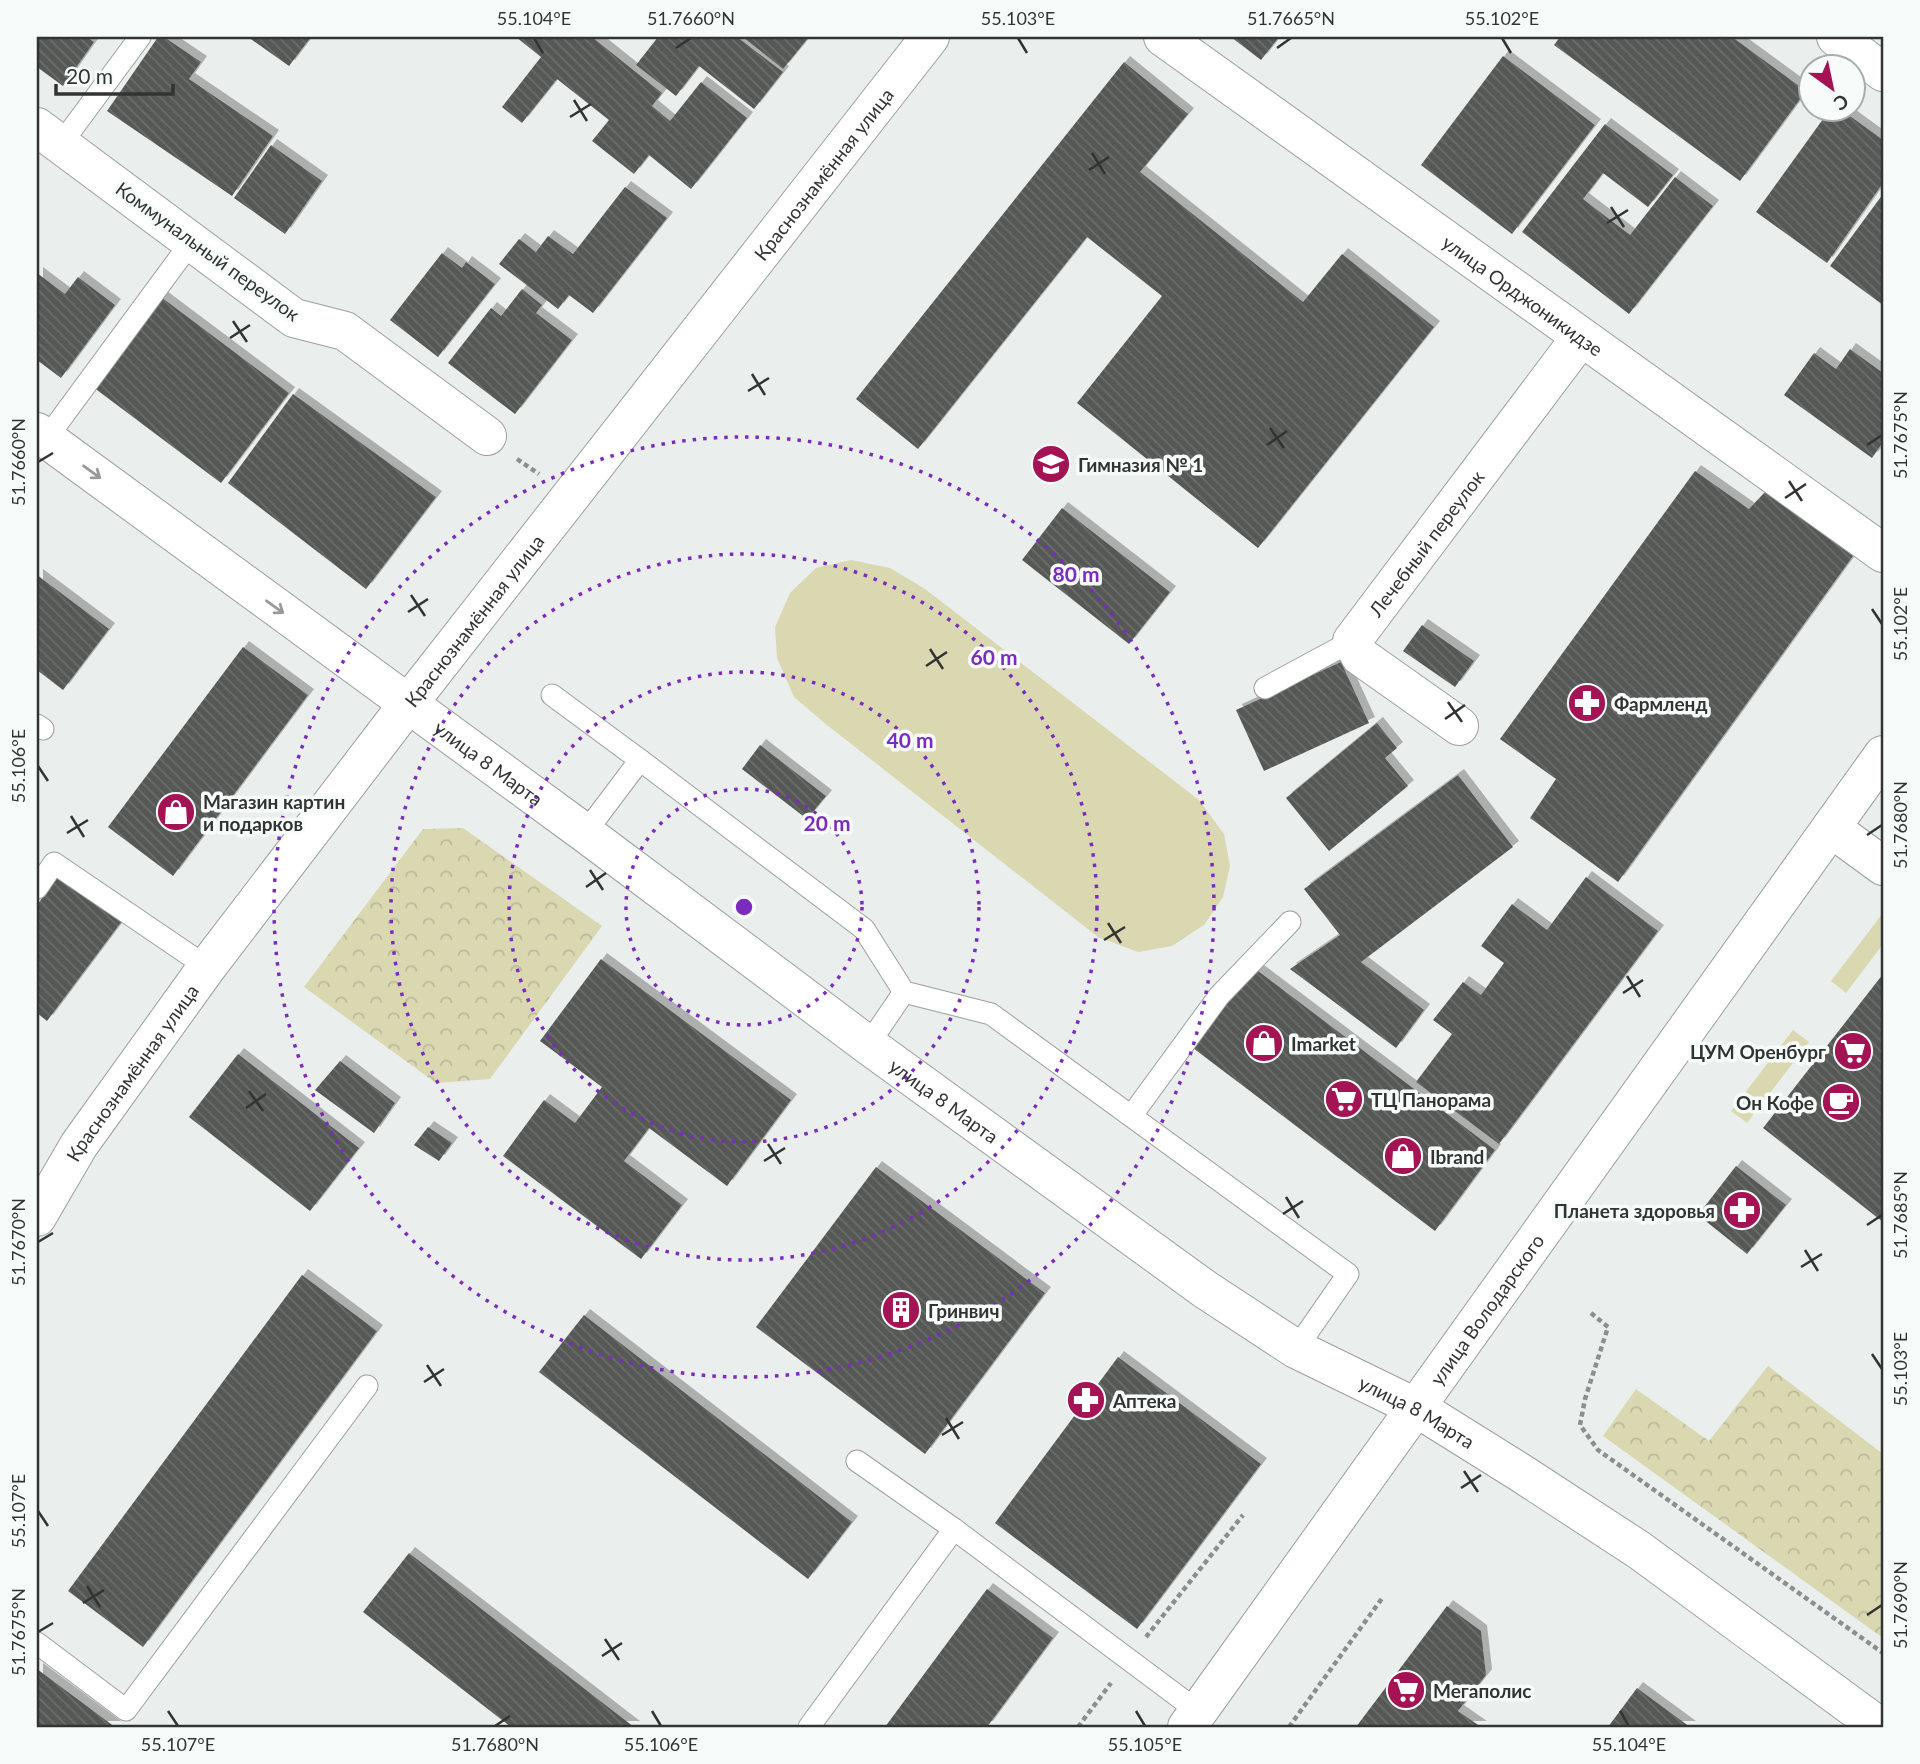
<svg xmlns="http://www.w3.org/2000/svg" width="1920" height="1764" viewBox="0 0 1920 1764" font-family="Lato,sans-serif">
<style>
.grass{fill:#d9d8b1}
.park{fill:url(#park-crowns)}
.building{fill:url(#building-back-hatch);filter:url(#shadow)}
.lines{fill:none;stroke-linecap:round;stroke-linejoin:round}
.service-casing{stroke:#9ba09e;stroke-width:23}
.minor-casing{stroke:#9ba09e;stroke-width:40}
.secondary-casing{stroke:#9ba09e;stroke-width:40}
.primary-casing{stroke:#9ba09e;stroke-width:40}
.path{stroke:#8b8f8d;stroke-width:4.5;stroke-dasharray:5 3.5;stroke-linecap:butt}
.service{stroke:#fff;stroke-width:21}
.minor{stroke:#fff;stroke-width:38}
.secondary{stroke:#fff;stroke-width:38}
.primary{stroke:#fff;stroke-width:38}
.oneway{stroke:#989a99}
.ticks{fill:none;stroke:#323433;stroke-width:2.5}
.ring{fill:none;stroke:#7b2cbf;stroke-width:3.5;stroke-dasharray:3.5 7}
.labels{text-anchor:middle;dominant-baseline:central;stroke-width:7;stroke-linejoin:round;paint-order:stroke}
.street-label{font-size:19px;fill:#323433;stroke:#f7fcfb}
.poi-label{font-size:19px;font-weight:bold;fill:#323433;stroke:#f7fcfb;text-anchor:start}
.centre{fill:#7b2cbf;stroke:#f7fcfb;stroke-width:3.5}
.ring-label{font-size:21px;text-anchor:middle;font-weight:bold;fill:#7b2cbf;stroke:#f7fcfb;stroke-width:7;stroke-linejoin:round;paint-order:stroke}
.neatline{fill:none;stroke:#323433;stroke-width:2.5}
.ticks-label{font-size:18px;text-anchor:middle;fill:#323433}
</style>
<defs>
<pattern id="park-crowns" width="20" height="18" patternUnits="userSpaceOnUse" patternTransform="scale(1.75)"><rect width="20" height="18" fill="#d9d8b1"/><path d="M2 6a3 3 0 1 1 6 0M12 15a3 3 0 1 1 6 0" fill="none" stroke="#bbba99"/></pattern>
<pattern id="building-back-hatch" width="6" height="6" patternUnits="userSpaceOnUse" patternTransform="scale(1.75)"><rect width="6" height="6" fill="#555855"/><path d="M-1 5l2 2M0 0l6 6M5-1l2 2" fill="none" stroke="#6b6d6b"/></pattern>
<filter id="shadow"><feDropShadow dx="6" dy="-6" stdDeviation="0" flood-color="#0004"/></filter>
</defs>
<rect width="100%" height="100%" fill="#eaefed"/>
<g class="grass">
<path d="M851 560 890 568 925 589 1199 800 1224 834 1230 866 1223 897 1204 925 1172 946 1138 952 1098 937 827 725 794 697 777 658 775 627 790 593 816 568Z"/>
<path d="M1883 913V944L1846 993 1831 981Z"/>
<path d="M1793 1030 1809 1042 1747 1123 1731 1111Z"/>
</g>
<g class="park">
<path d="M463 828 602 926 490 1079 436 1083 304 987 423 829Z"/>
<path d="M1768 1366 1883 1454V1638L1603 1436 1636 1389 1709 1441Z"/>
</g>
<g class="building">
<path d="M37 37H87L94 42 63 86 37 67Z"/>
<path d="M158 37H164L201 62 189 79 273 136 232 196 107 111Z"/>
<path d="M248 37H311L289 66Z"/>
<path d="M516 37H592L662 93 652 106 670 121 701 82 747 118 691 189 649 155 634 174 592 141 609 120 557 79 522 123 502 107 541 57Z"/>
<path d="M658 37H737L783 72 754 109 699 66 676 96 636 65Z"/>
<path d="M743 37H809L783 69Z"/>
<path d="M1231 37H1279L1261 60Z"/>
<path d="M1560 37H1732L1806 91 1740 181 1554 45Z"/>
<path d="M1503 56 1595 125 1512 234 1421 165Z"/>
<path d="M1124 62 1188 114 1140 172 1303 302 1342 254 1434 327 1258 548 1077 403 1162 296 1087 237 918 449 856 399Z"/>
<path d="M1831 108H1839L1883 140V183L1827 263 1756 212Z"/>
<path d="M1605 124 1673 175 1648 207 1603 173 1583 199 1630 235 1675 177 1713 206 1629 314 1522 232Z"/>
<path d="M271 145 322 181 285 234 234 198Z"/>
<path d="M625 187 667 218 593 313 569 295 558 309 499 264 519 239 536 252 548 236 573 254Z"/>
<path d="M1883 194V305L1830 266Z"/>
<path d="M442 253 462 268 466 262 495 284 438 357 390 320Z"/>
<path d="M37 273 65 294 78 277 115 305 61 378 37 360Z"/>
<path d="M522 289 542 305 536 313 572 340 515 414 448 363 491 308 501 316Z"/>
<path d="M157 294 289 393 221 483 89 384Z"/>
<path d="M1850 349 1883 373V442L1872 458 1784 395 1814 353 1836 369Z"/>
<path d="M293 394 436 497 366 589 228 483Z"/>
<path d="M1695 471 1749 509 1765 492 1853 556 1618 882 1530 818 1556 779 1500 739Z"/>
<path d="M1062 508 1170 592 1129 644 1022 560Z"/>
<path d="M37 575 109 629 63 690 37 670Z"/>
<path d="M1422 625 1474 661 1455 687 1403 651Z"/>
<path d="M243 647 308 695 173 876 108 827Z"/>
<path d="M1341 662 1369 723 1264 771 1236 710Z"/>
<path d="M1377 723 1397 748 1385 758 1408 786 1329 851 1286 798Z"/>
<path d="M760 745 826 796 807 819 742 769Z"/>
<path d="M1458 775 1513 847 1361 962 1424 1010 1396 1048 1290 969 1340 935 1304 889Z"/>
<path d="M60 874 122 921 47 1021 37 1013V905Z"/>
<path d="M1586 877 1658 931 1499 1144 1416 1082 1452 1034 1433 1020 1463 982 1481 995 1504 963 1481 946 1512 904 1547 930Z"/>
<path d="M601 959 791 1100 727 1186 649 1128 624 1161 682 1205 641 1259 503 1156 544 1100 575 1123 602 1087 540 1041Z"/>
<path d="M1254 968 1495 1150 1435 1231 1193 1048Z"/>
<path d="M1883 974V1222L1763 1128Z"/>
<path d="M238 1054 359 1148 310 1211 189 1117Z"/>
<path d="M340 1061 395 1103 374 1133 315 1090Z"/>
<path d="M428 1127 452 1143 439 1161 414 1145Z"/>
<path d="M1736 1166 1786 1205 1747 1254 1698 1215Z"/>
<path d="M876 1167 1045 1293 925 1454 756 1327Z"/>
<path d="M302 1275 377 1331 143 1647 68 1591Z"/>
<path d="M584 1315 852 1522 808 1579 539 1372Z"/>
<path d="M1118 1357 1261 1464 1137 1629 995 1523Z"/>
<path d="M409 1553 634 1727H511L363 1612Z"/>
<path d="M987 1589 1053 1638 987 1727H885Z"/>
<path d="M1447 1606 1481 1631 1486 1675 1458 1711 1481 1727H1356Z"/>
<path d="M37 1669 115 1727H37Z"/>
<path d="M1637 1688 1690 1727H1608Z"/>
</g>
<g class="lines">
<g class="service-casing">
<g id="service">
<path d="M61 144 140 37"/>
<path d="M46 439 192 241"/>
<path d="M1265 688 1352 641"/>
<path d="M552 695 640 760"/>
<path d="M37 725 43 729"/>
<path d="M585 833 640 760 864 929 904 992 991 1014 1348 1274 1296 1349"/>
<path d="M37 888 54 863 207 967"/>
<path d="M868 1045 904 992"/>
<path d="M1132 1115 1219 996 1290 922"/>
<path d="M857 1461 954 1529 1199 1712"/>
<path d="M37 1643 126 1710 367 1386"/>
<path d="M809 1727 954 1529"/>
</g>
</g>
<g class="minor-casing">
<g id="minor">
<path id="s1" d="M1163 37 1883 553"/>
<path d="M37 127 294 318 345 331 487 436"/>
<path id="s2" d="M1459 726 1360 656 1352 641 1581 337"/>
<path d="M1831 828 1883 866"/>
</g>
</g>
<g class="secondary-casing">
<g id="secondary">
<path d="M1836 37 1883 72"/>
<path id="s3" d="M37 1217 79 1145 207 967 408 704 930 37"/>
<path id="s4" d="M1187 1727 1883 755"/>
</g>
</g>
<g class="primary-casing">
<g id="primary">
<path id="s5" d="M37 432 585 833 868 1045 1206 1290 1296 1349 1417 1408 1521 1473 1639 1550 1880 1727"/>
</g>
</g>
<g class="path">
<path d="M517 459 539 474"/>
<path d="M1591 1313 1608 1327 1585 1399 1580 1425 1598 1450 1883 1653"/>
<path d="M1146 1637 1243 1515"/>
<path d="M1078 1727 1111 1683"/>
<path d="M1289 1727 1383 1597"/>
</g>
<use href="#service" class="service"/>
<use href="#minor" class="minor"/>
<use href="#secondary" class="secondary"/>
<use href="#primary" class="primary"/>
</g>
<defs><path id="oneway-shaft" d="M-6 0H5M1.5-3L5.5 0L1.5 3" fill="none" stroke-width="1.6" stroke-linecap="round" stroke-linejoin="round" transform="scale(1.75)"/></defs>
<g class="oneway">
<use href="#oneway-shaft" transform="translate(92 472) rotate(36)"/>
<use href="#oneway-shaft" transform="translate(275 607) rotate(36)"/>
</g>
<path class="ticks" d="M534 38 543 53M1018 38 1027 53M1502 38 1511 53M676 48 691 38M1277 48 1291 38M574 100 587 121M570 117 591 104M1092 153 1105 174M1089 170 1109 157M1611 207 1624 227M1607 223 1628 210M233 321 247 342M230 338 250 325M752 374 765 395M748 391 769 378M1270 428 1284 448M1267 445 1287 431M1867 445 1882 435M38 462 53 453M1789 481 1802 501M1785 498 1806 484M411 595 425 616M1872 609 1882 624M408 612 428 599M930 649 943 669M926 666 947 652M1448 702 1462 722M1445 719 1465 705M38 766 48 781M71 816 84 837M67 833 88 820M1867 835 1882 825M590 870 603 890M586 887 606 873M1108 923 1121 943M1104 940 1125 927M1627 976 1640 997M1623 993 1643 980M249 1091 263 1111M246 1108 266 1094M768 1144 781 1164M764 1161 785 1148M1286 1197 1299 1218M1283 1214 1303 1201M1867 1225 1882 1215M38 1242 53 1233M1805 1250 1818 1271M1801 1267 1822 1254M1872 1354 1882 1369M427 1365 441 1386M424 1382 444 1369M946 1418 959 1439M942 1435 963 1422M1464 1471 1478 1492M1461 1488 1481 1475M38 1511 48 1526M87 1586 100 1607M83 1603 104 1590M1867 1615 1882 1605M38 1632 53 1623M605 1639 619 1660M602 1656 622 1643M168 1711 178 1726M652 1711 661 1726M1136 1711 1145 1726M1620 1711 1629 1726M495 1726 510 1716"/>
<g class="ring">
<circle cx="744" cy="907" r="118"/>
<circle cx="744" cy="907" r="235"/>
<circle cx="744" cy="907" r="353"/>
<circle cx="744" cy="907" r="470"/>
</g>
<defs>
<g id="school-disc" transform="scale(2.0125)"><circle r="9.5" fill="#a41354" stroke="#f7fcfb"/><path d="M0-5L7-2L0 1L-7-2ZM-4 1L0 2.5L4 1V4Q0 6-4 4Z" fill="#fff"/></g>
<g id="pharmacy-disc" transform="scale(2.0125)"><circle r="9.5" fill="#a41354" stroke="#f7fcfb"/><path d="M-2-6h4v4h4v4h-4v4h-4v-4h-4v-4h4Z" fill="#fff"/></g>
<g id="shop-disc" transform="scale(2.0125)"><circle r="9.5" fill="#a41354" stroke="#f7fcfb"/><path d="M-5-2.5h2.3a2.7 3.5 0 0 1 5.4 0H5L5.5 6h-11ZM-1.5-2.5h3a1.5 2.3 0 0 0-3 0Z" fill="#fff"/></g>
<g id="supermarket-disc" transform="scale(2.0125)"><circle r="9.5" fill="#a41354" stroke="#f7fcfb"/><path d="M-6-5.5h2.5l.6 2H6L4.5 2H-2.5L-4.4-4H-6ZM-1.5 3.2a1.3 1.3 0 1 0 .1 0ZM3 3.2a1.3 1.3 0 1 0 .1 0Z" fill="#fff"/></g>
<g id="cafe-disc" transform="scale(2.0125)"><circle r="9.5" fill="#a41354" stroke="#f7fcfb"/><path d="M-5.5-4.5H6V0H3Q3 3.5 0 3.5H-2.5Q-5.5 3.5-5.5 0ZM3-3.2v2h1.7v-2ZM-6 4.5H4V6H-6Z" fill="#fff"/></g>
<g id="building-disc" transform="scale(2.0125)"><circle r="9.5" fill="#a41354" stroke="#f7fcfb"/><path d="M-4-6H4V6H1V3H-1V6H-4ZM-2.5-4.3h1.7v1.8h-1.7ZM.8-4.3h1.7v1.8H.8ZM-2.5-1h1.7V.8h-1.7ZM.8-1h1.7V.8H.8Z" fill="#fff"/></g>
</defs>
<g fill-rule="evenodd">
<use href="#school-disc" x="1051" y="464"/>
<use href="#pharmacy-disc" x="1587" y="703"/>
<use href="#shop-disc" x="176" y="812"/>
<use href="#shop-disc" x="1264" y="1043"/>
<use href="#supermarket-disc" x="1853" y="1051"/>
<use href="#supermarket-disc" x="1344" y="1099"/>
<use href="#cafe-disc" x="1841" y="1102"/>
<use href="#shop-disc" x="1403" y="1156"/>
<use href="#pharmacy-disc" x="1742" y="1210"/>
<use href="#building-disc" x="901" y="1310"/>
<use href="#pharmacy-disc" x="1086" y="1400"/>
<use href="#supermarket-disc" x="1406" y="1690"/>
</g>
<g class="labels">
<g class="street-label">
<text stroke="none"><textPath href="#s3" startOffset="1307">Краснознамённая улица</textPath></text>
<text transform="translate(208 251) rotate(36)">Коммунальный переулок</text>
<text stroke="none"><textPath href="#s1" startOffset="443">улица Орджоникидзе</textPath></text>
<text stroke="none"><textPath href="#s2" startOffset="261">Лечебный переулок</textPath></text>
<text stroke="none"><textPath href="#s3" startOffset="740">Краснознамённая улица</textPath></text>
<text stroke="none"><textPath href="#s5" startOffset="560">улица 8 Марта</textPath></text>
<text stroke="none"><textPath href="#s3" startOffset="173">Краснознамённая улица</textPath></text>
<text stroke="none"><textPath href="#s5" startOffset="1127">улица 8 Марта</textPath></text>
<text stroke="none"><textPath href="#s4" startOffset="514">улица Володарского</textPath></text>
<text stroke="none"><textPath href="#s5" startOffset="1694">улица 8 Марта</textPath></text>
</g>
<g class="poi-label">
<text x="1078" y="464">Гимназия № 1</text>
<text x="1614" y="703">Фармленд</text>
<text x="203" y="801">Магазин картин<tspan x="203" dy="22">и подарков</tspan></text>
<text x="1291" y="1043">Imarket</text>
<text x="1826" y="1051" text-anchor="end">ЦУМ Оренбург</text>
<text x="1371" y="1099">ТЦ Панорама</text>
<text x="1814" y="1102" text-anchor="end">Он Кофе</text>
<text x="1430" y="1156">Ibrand</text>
<text x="1715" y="1210" text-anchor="end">Планета здоровья</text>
<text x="928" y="1310">Гринвич</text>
<text x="1113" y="1400">Аптека</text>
<text x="1433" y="1690">Мегаполис</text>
</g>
</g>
<circle cx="744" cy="907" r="10" class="centre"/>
<g class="ring-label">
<text x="1076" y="582">80 m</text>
<text x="994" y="665">60 m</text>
<text x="910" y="748">40 m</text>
<text x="827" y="831">20 m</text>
</g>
<rect width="1920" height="1764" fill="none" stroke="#f7fcfb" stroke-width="77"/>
<g transform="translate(1832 88) rotate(147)"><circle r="33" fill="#f7fcfb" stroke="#a8acab" stroke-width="2"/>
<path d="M0-5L12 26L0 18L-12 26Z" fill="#a41354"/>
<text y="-10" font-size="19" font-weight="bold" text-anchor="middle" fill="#323433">С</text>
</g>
<path d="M56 84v10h117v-10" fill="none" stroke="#323433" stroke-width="3.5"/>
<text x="66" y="84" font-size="21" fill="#323433" stroke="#f7fcfb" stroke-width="5" paint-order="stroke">20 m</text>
<rect x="38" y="38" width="1844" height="1688" class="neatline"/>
<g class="ticks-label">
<text x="534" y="25">55.104°E</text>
<text x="691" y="25">51.7660°N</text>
<text x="1018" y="25">55.103°E</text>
<text x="1291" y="25">51.7665°N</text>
<text x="1502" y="25">55.102°E</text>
<text transform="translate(1901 435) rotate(-90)" y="6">51.7675°N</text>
<text transform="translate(19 462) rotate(-90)" y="6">51.7660°N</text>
<text transform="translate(1901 624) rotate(-90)" y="6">55.102°E</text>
<text transform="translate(19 766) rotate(-90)" y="6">55.106°E</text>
<text transform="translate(1901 825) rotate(-90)" y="6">51.7680°N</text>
<text transform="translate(1901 1215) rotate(-90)" y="6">51.7685°N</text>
<text transform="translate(19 1242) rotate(-90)" y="6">51.7670°N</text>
<text transform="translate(1901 1369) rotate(-90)" y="6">55.103°E</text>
<text transform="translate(19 1511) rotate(-90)" y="6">55.107°E</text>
<text transform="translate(1901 1605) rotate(-90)" y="6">51.7690°N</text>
<text transform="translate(19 1632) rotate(-90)" y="6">51.7675°N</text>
<text x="178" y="1751">55.107°E</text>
<text x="495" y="1751">51.7680°N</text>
<text x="661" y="1751">55.106°E</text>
<text x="1145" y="1751">55.105°E</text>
<text x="1629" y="1751">55.104°E</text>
</g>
</svg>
